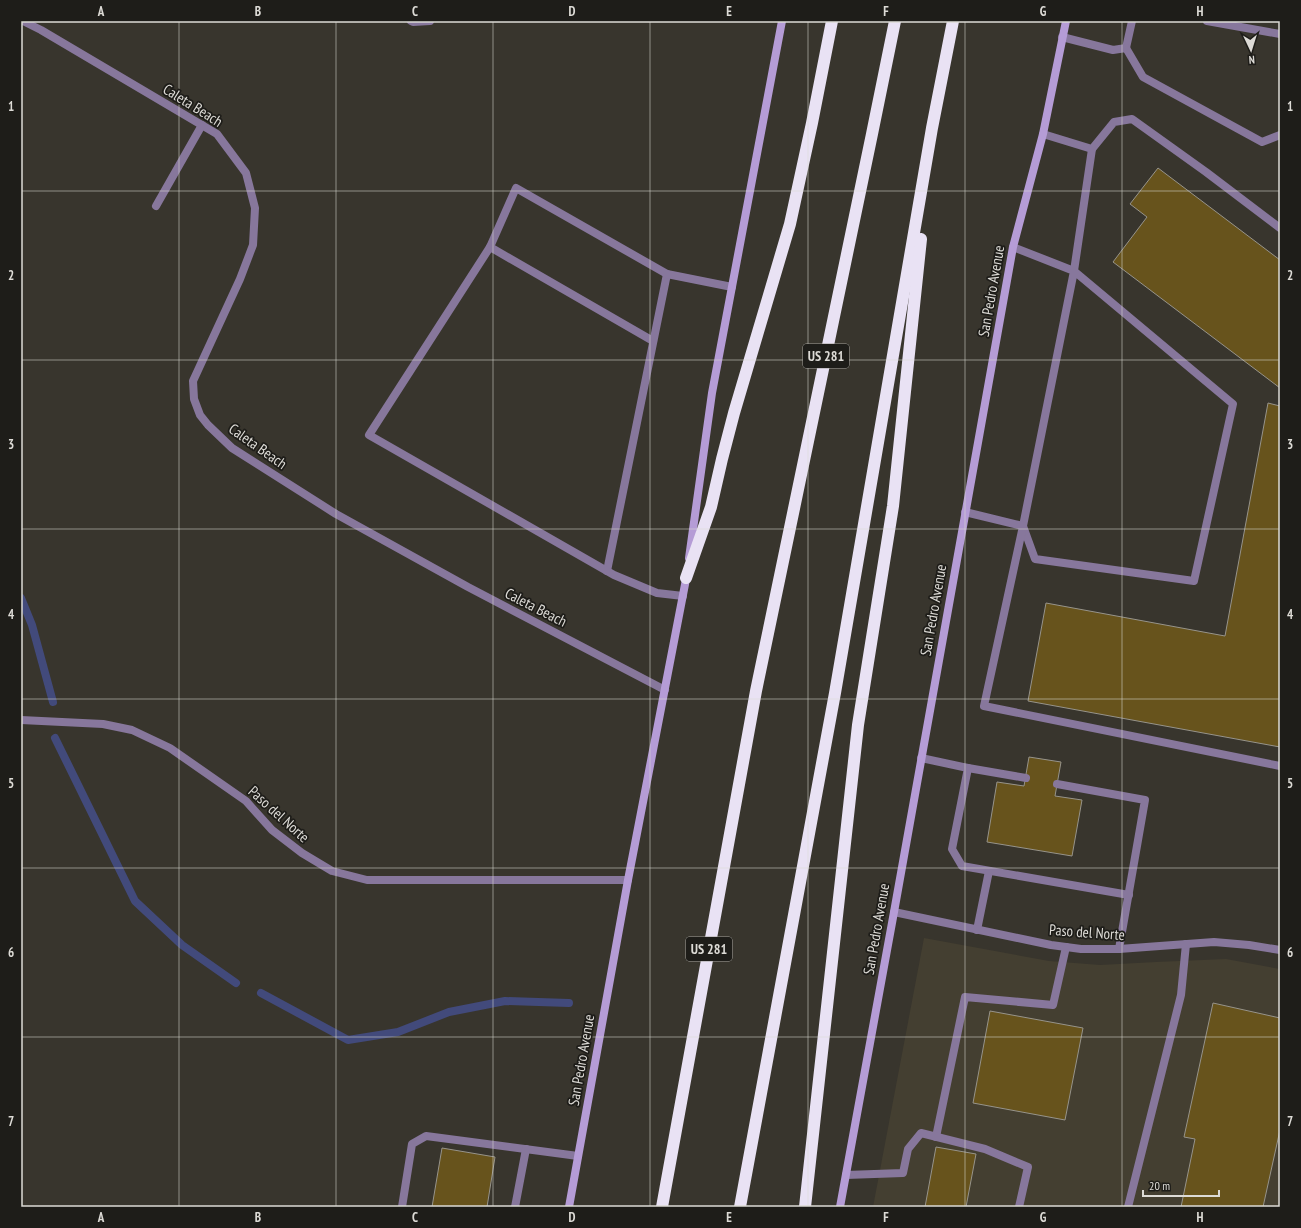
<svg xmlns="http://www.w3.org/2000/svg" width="1301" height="1228" viewBox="0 0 1301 1228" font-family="'PT Sans Narrow',sans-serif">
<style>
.built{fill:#443f31}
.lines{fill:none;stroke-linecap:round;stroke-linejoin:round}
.stream{stroke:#424a7b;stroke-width:8}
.building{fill:#67531c;stroke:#97948b}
.service{stroke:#87779c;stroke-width:8}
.minor{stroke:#87779c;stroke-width:8}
.secondary{stroke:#b59cd6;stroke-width:8}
.motorway{stroke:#e9e2f4;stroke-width:12}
.grid{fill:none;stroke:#dddbd6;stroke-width:1;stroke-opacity:0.55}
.labels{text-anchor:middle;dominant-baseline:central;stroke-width:3.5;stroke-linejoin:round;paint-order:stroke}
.shield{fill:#1e1d19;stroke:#a4a29d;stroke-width:1}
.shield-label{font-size:14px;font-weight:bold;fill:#dddbd6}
.street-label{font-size:15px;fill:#dddbd6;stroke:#1e1d19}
.neatline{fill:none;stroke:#dddbd6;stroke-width:1.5}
.grid-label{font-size:13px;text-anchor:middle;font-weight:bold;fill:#dddbd6}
</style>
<rect width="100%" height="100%" fill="#38352d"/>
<path class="built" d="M924 938 1049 961 1100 965 1156 962 1226 959 1280 969V1207H873Z"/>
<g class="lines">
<g class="stream">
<path d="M21 598 32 625 53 702"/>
<path d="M55 738 135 901 182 945 236 983"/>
<path d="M261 993 348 1040 398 1032 449 1012 505 1001 569 1003"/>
</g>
</g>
<g class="building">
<path d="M1158 168 1280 260V388L1113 262 1147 217 1130 204Z"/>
<path d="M1268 403 1280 406V747L1028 701 1046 603 1225 636Z"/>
<path d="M1029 757 1061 762 1055 796 1082 800 1072 856 987 842 997 782 1024 786Z"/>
<path d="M1213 1003 1280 1018V1130L1263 1207H1181L1195 1139 1184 1137Z"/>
<path d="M990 1011 1083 1028 1065 1120 973 1103Z"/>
<path d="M936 1147 976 1154 966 1207H925Z"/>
<path d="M442 1148 495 1157 487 1207H432Z"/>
</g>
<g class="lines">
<g class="service">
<path d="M411 21 413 22 430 21"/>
<path d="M1207 21 1280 34"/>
<path d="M1062 37 1113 50 1126 48 1132 21"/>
<path d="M1126 48 1143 77 1262 142 1280 135"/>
<path d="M1043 134 1092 149 1114 122 1132 119 1206 172 1280 228"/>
<path d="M156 206 202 125"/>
<path d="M490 247 653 341"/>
<path d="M1013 247 1074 271 1233 404 1194 581 1035 559 1023 526 1074 271 1092 149"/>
<path d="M965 512 1023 526 984 706 1280 766"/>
<path d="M607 571 667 274"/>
<path d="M683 596 657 593 614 575 369 435 490 247 516 188 667 274 732 287"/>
<path d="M921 758 968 768 952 849 962 866 1129 895"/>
<path d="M968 768 1026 778"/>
<path d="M1057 784 1145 800 1119 949"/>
<path d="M977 930 989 871"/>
<path d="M936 1137 965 997 1053 1005 1066 947"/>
<path d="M846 1175 903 1173 908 1149 921 1133 985 1149 1028 1167 1019 1207"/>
<path d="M402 1207 412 1144 426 1136 578 1156"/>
<path d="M515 1207 526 1149"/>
<path d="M1128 1207 1181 995 1186 944"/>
</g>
<g class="minor">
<path d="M23 21 41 30 217 134 246 173 255 208 253 245 240 279 193 381 194 399 200 415 208 425 232 448 336 514 468 587 665 690"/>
<path d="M21 720 103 724 132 730 170 748 246 801 272 830 302 853 332 871 367 880H628"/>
<path d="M894 912 1051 945 1081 949H1119L1214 942 1249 945 1280 950"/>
</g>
<g class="secondary">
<path d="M689 558 712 393 782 21"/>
<path d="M569 1207 628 880 687 574"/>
<path d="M840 1207 894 912 1013 247 1043 134 1066 21"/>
</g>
<g class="motorway">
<path d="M686 578 711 507 722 459 734 413 790 224 812 123 832 21"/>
<path d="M662 1207 756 691 872 134 895 21"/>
<path d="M740 1207 835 693 932 128 953 21"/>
<path d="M805 1207 858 725 893 506 921 239"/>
</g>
</g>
<path class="grid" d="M179 21V1207M336 21V1207M493 21V1207M650 21V1207M808 21V1207M965 21V1207M1122 21V1207M21 191H1280M21 360H1280M21 529H1280M21 699H1280M21 868H1280M21 1037H1280"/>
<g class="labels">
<g class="shield">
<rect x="803" y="344" width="46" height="24" rx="3"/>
<rect x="686" y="937" width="46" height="24" rx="3"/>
</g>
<g class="shield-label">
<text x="826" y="356">US 281</text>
<text x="709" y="949">US 281</text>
</g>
<g class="street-label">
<text transform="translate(193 105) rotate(32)">Caleta Beach</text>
<text transform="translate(991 291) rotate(-80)">San Pedro Avenue</text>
<text transform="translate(258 446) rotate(35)">Caleta Beach</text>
<text transform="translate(536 607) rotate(27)">Caleta Beach</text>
<text transform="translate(933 610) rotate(-80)">San Pedro Avenue</text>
<text transform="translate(279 814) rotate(42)">Paso del Norte</text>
<text transform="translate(876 929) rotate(-80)">San Pedro Avenue</text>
<text transform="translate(1087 932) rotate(4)">Paso del Norte</text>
<text transform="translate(581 1060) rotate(-80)">San Pedro Avenue</text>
</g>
</g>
<rect width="1301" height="1228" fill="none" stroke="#1e1d19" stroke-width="44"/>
<g transform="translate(1251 50) rotate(176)" stroke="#1e1d19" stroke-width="3" paint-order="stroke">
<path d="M0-3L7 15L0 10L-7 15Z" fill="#dddbd6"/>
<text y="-6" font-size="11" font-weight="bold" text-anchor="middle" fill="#dddbd6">N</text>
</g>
<path d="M1143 1190v6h76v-6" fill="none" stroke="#dddbd6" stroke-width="2"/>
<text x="1149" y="1190" font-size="12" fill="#dddbd6" stroke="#1e1d19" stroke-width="3" paint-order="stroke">20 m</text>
<rect x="22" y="22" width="1257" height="1184" class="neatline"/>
<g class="grid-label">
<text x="101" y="16">A</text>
<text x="258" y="16">B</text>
<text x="415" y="16">C</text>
<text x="572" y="16">D</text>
<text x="729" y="16">E</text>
<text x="886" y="16">F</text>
<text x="1043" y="16">G</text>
<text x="1200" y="16">H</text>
<text x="11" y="111">1</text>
<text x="1290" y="111">1</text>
<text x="11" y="280">2</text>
<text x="1290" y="280">2</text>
<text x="11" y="449">3</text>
<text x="1290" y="449">3</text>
<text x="11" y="619">4</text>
<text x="1290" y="619">4</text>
<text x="11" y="788">5</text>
<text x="1290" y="788">5</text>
<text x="11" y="957">6</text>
<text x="1290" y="957">6</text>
<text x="11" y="1126">7</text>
<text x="1290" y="1126">7</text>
<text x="101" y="1222">A</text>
<text x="258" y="1222">B</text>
<text x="415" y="1222">C</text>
<text x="572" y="1222">D</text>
<text x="729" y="1222">E</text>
<text x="886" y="1222">F</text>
<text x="1043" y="1222">G</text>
<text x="1200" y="1222">H</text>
</g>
</svg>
